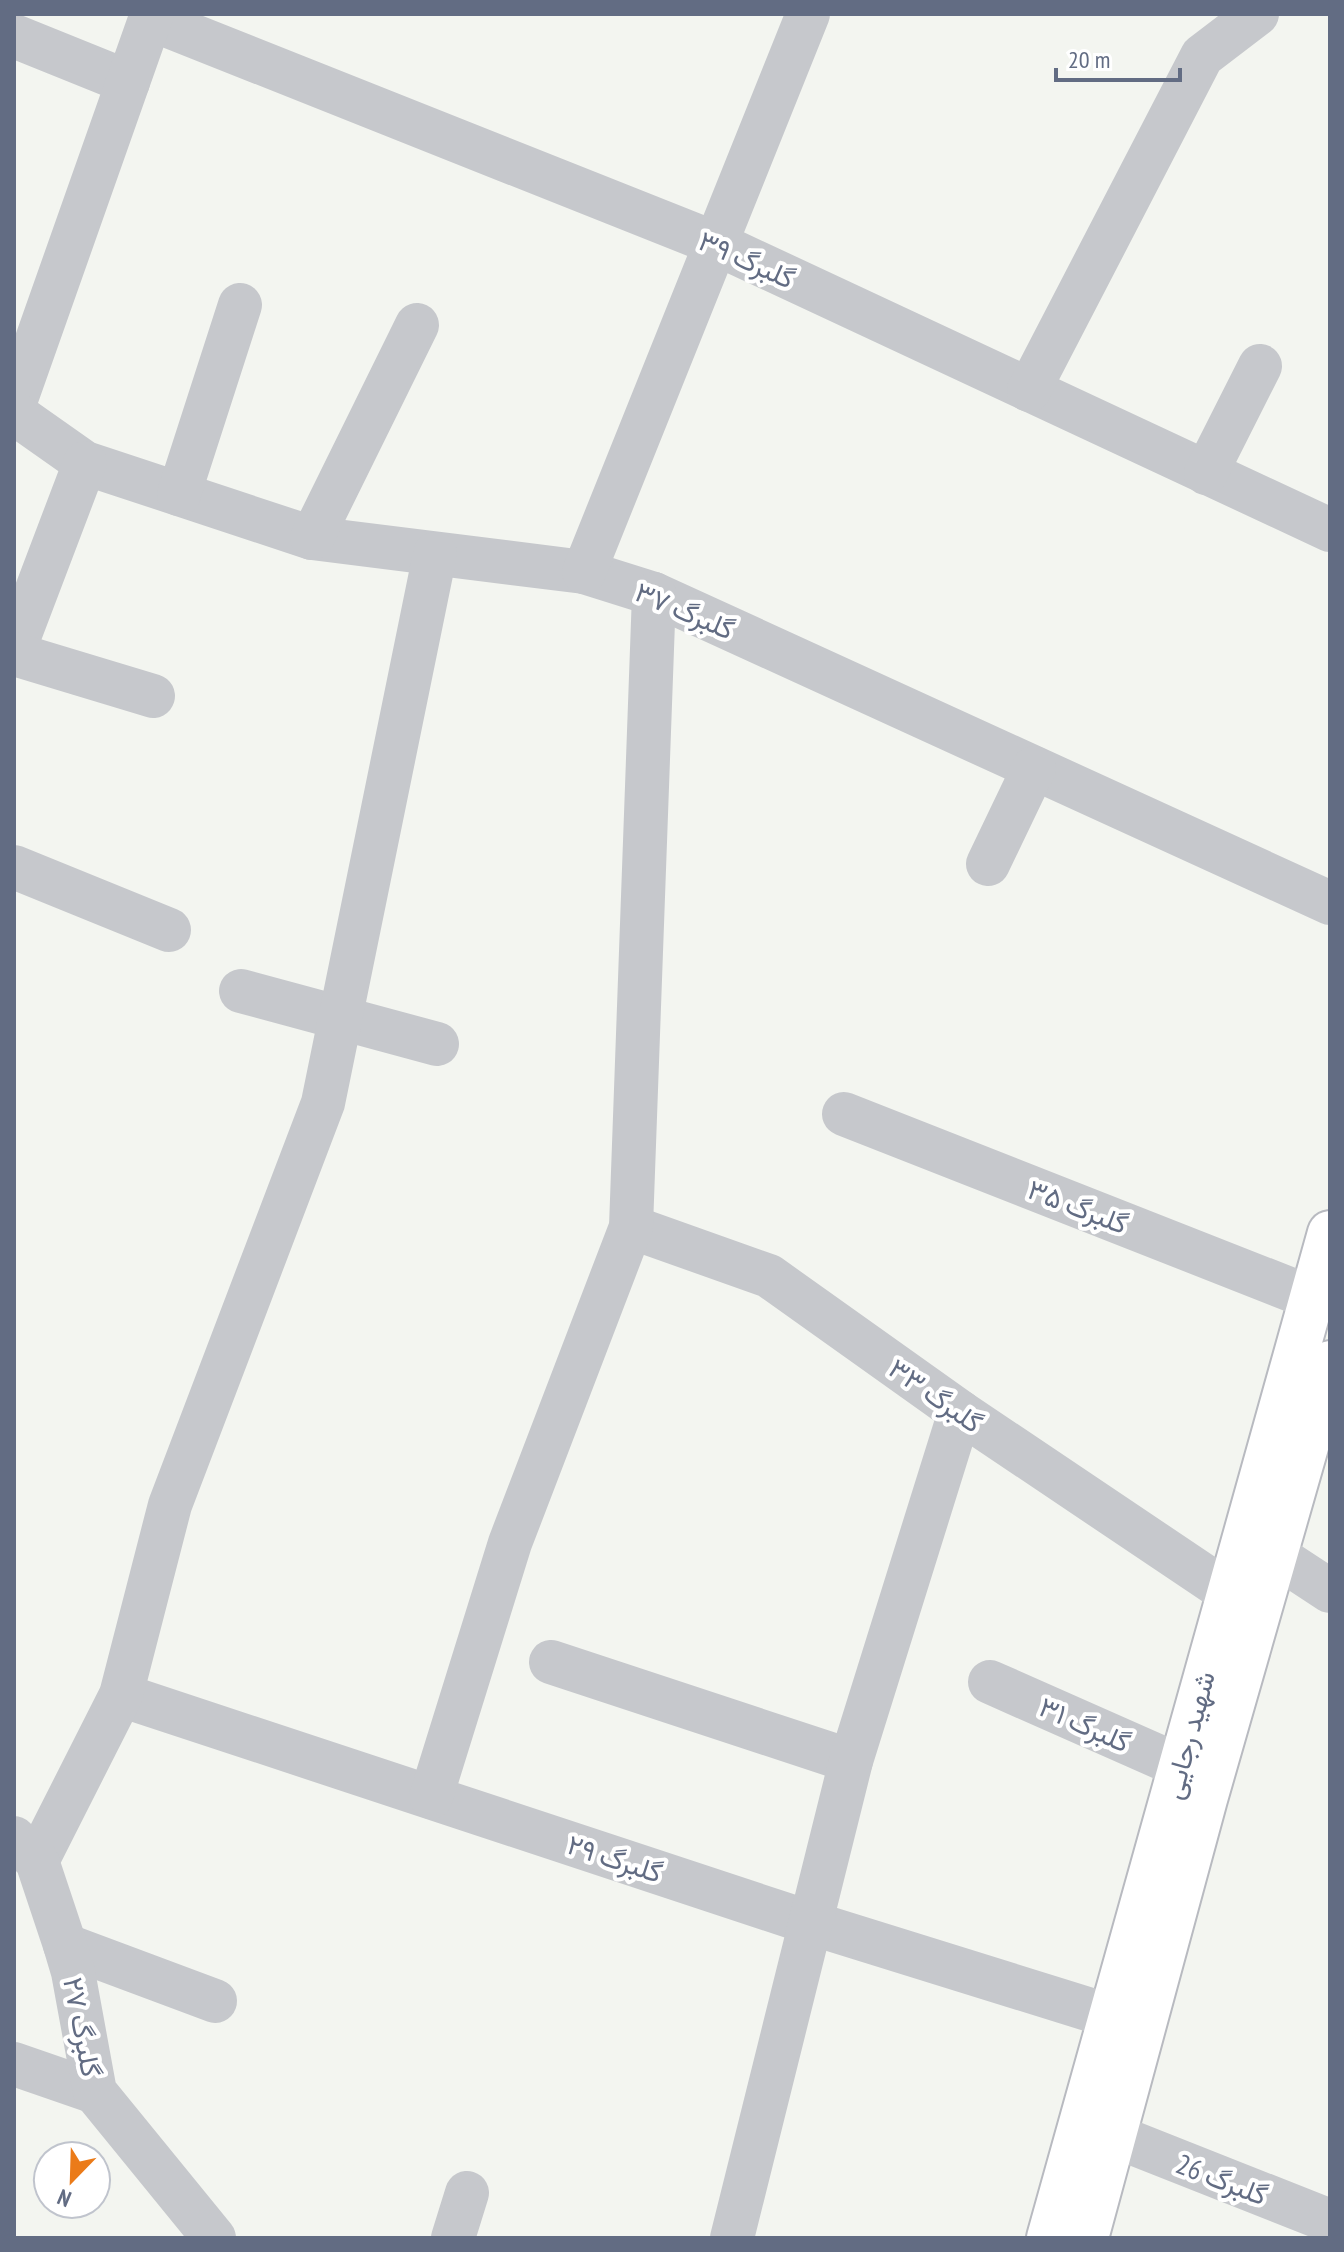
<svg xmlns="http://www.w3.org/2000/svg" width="1344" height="2252" viewBox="0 0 1344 2252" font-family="'PT Sans Narrow',Vazirmatn,sans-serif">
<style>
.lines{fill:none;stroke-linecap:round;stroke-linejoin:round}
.secondary-casing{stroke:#b8bac0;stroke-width:48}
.minor{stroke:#c6c8cc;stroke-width:44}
.tertiary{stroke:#c6c8cc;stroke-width:44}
.secondary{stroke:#fff;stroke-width:44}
.labels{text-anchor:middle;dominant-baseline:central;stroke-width:8;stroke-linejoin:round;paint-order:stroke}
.street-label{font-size:28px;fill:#626c83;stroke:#fff}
</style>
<rect width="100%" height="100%" fill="#f3f5f0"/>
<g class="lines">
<g class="secondary-casing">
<g id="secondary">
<path d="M1049 2238 1330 1233"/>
<path d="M1086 2238 1205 1799 1330 1363"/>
</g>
</g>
<g class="minor">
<path d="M151 19 717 244 1330 530"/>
<path d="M14 36 128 82"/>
<path d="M1029 390 1202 56 1257 14"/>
<path d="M14 405 152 14"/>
<path d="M14 413 85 463 312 538 584 572 654 594 1330 903"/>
<path d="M1206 473 1260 366"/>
<path d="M179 494 240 305"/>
<path d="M312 538 417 325"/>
<path d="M584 572 808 14"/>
<path d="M14 650 85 463"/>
<path d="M14 654 153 696"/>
<path d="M988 864 1034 768"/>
<path d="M14 867 169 930"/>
<path d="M241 991 437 1044"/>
<path d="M844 1114 1312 1298"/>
<path d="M631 1227 769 1276 960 1412 1228 1592"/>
<path d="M1275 1555 1330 1591"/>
<path d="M551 1662 851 1761"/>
<path d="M990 1682 1180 1766"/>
<path d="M121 1695 811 1923 1110 2016"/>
<path d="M431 1797 510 1543 631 1227 654 594"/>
<path d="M37 1861 121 1695 170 1505 323 1103 435 554"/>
<path d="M65 1945 215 2001"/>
<path d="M14 2064 95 2092"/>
<path d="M1115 2136 1330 2221"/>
<path d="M453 2238 467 2193"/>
<path d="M732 2238 851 1761 960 1412"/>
</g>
<path class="tertiary" d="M14 1838 37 1861 65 1945 73 1972 95 2092 214 2238"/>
<use href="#secondary" class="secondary"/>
</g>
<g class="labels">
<g class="street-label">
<text transform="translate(747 259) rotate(24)">گلبرگ ۳۹</text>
<text transform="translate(685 610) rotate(23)">گلبرگ ۳۷</text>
<text transform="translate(1078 1206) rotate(21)">گلبرگ ۳۵</text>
<text transform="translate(936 1395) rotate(35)">گلبرگ ۳۳</text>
<text transform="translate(1085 1724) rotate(24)">گلبرگ ۳۱</text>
<text transform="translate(1188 1735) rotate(-75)">شهید رجایی</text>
<text transform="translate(615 1858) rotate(18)">گلبرگ ۲۹</text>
<text transform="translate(83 2027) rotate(79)">گلبرگ ۲۷</text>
<text transform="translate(1222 2179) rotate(21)">گلبرگ 26</text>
</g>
</g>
<rect width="1344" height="2252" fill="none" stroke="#626c83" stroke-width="32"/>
<g transform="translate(72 2180) rotate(203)"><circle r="38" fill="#ffffff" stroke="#c0c4cd" stroke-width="2"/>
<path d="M0-6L14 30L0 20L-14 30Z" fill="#eb7b19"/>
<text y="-12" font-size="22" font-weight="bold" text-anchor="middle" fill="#626c83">N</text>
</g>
<path d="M1056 68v12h124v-12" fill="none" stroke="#626c83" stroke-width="4"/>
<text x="1068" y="68" font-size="24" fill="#626c83" stroke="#ffffff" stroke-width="6" paint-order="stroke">20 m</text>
</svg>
